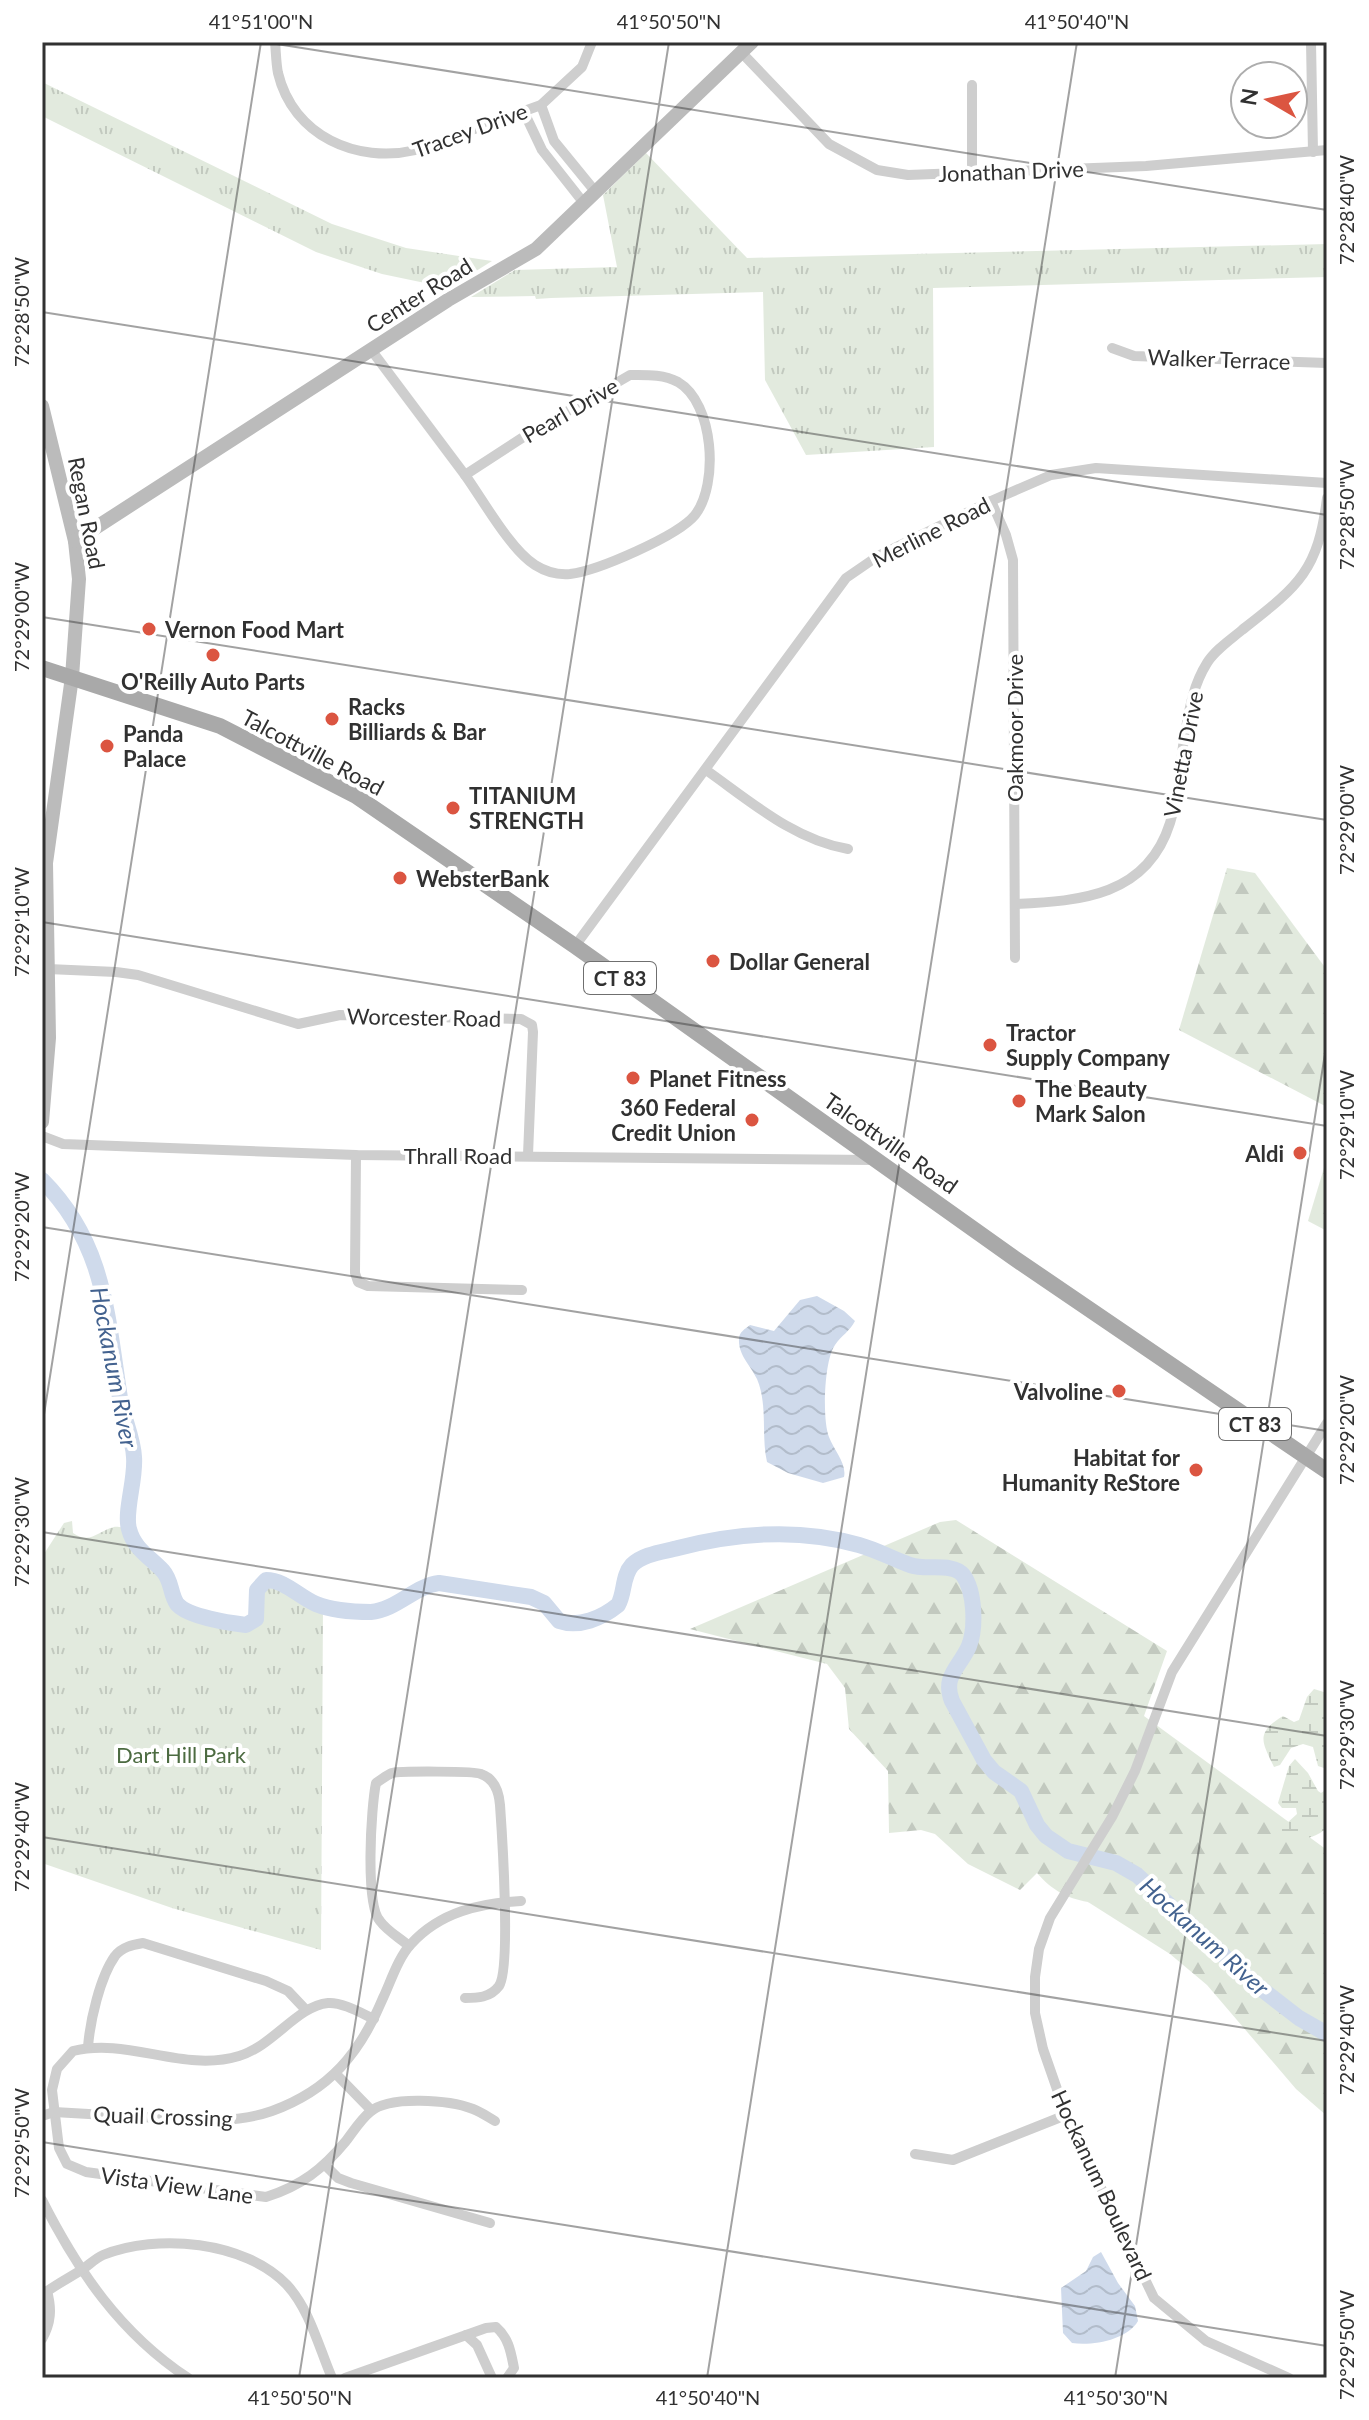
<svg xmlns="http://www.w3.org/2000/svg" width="1369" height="2420" viewBox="0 0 1369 2420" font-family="Lato,sans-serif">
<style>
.forest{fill:url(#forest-firs)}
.wetland{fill:url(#wetland-marsh)}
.park{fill:url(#park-tufts)}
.water{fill:url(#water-waves)}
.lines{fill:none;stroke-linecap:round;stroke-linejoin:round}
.river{stroke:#cfdaeb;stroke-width:16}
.street{stroke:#cecece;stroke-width:10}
.secondary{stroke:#bbb;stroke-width:14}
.primary{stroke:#a9a9a9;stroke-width:16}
.ticks{fill:none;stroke:#313131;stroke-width:2;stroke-opacity:0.45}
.poi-dot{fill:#db5541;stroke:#fff;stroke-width:3}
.labels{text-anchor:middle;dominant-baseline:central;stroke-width:8;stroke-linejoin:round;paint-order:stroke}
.shield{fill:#fff;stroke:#6f6f6f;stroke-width:2}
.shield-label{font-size:20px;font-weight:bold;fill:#313131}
.street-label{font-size:22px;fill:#313131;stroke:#fff}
.poi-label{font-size:22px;font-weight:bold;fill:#313131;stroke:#fff;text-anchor:start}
.park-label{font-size:22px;fill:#4c6b41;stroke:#fff}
.water-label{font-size:24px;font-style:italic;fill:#43628f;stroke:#fff}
.neatline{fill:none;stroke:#313131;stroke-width:3}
.ticks-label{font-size:20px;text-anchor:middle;fill:#313131}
</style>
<defs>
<pattern id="forest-firs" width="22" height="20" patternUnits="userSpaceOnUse" patternTransform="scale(2)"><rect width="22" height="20" fill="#e2eade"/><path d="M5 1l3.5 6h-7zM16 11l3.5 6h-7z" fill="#c2c9bf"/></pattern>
<pattern id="wetland-marsh" width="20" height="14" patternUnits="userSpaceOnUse" patternTransform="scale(2)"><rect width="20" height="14" fill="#e2eade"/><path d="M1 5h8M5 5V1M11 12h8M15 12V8" fill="none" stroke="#c2c9bf"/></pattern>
<pattern id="park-tufts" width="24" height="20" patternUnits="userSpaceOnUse" patternTransform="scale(2)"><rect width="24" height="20" fill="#e2eade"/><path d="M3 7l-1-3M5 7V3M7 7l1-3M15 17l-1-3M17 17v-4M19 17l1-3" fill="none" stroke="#c2c9bf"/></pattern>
<pattern id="water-waves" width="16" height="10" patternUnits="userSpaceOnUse" patternTransform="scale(2)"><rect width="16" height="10" fill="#cfdaeb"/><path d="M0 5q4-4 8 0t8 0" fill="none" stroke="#b2bcca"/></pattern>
</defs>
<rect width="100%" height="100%" fill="#fff"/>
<g class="forest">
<path d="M1227 868 1255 873 1327 970V1107L1179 1030Z"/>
<path d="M1327 1158V1231L1308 1221Z"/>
<path d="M956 1520 1167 1651 1144 1716 1327 1850V2116L1296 2089 1207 1985 1170 1954 1088 1902C1066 1898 1052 1890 1037 1873L1020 1890 968 1864 935 1834 921 1830 889 1833 888 1771 849 1729 845 1688 827 1664 690 1629 940 1522Z"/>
</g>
<g class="wetland">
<path d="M1314 1689 1327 1693V1769L1318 1766 1313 1747 1303 1744 1291 1748 1280 1765 1274 1767C1262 1742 1255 1733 1283 1716L1294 1722 1299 1720 1307 1697Z"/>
<path d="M1295 1759 1308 1773 1318 1791 1321 1793 1327 1789V1828C1313 1840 1288 1845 1274 1833L1275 1826 1287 1823 1297 1814 1296 1808H1282L1278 1803 1289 1766Z"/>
</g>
<g class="park">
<path d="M42 82 332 224 406 248 492 261 449 288 382 274 316 252 42 116Z"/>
<path d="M646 153 747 258 1327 244V277L933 288 934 447 806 455 765 380 763 292 551 298 536 299 535 296 471 297 515 270 617 267 603 195Z"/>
<path d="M72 1521 73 1533C91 1545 97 1531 114 1527 116 1526 126 1528 129 1528L139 1549 168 1577 175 1599 181 1607 215 1619 249 1625 257 1615 258 1588 268 1580 281 1583 323 1606 321 1950 172 1908 42 1863V1557L64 1523Z"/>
</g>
<g class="water">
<path d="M817 1296 844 1311 855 1321C850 1331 841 1336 835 1345 824 1360 822 1420 829 1437 834 1450 847 1464 844 1477L823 1483 788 1473 767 1462C761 1435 768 1405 757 1379 751 1366 738 1355 739 1339 739 1332 745 1329 750 1325L774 1331 800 1300Z"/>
<path d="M1101 2252 1118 2283 1135 2306 1138 2321C1127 2340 1093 2346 1072 2343L1063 2333 1061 2288 1086 2271 1093 2257Z"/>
</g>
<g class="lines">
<path class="river" d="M42 1180C105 1243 107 1315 120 1398 123 1418 133 1437 134 1457 136 1479 124 1512 129 1529 134 1549 150 1557 163 1571 172 1581 170 1594 177 1604 188 1617 230 1623 246 1625L256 1619 257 1590 266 1580C285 1580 299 1597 316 1604 331 1610 355 1612 371 1612 396 1610 415 1586 439 1583L531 1597 544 1603 559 1621C579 1628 602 1618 618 1605 625 1593 622 1576 632 1565 643 1554 663 1552 678 1548 736 1533 800 1528 859 1545 877 1550 893 1559 910 1565 925 1571 953 1562 963 1575 975 1591 976 1628 969 1646 960 1667 942 1676 952 1701L984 1760 994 1772 1021 1791 1037 1825 1046 1836 1068 1851 1116 1863 1137 1875 1250 1980 1299 2018 1327 2034"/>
<g class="street">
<path d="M275 42C276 52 276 63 278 73 293 136 357 164 416 150L541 105 582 67 592 42"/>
<path d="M1311 42 1313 152"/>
<path d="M741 52 829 144 877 170 908 175 1146 166 1327 150"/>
<path d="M541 105 554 141 594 190"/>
<path d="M523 110 542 150 583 202"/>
<path d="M972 172V85"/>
<path d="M1112 348 1134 356 1327 363"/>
<path d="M372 351 465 475"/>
<path d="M630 375C646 375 663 374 678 382 714 403 719 484 695 515 678 536 597 571 570 574 558 575 546 572 535 565 510 549 483 500 465 475L525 436Z"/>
<path d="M991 501 1006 535 1013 560 1015 958"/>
<path d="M706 770C750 801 794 840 848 849"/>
<path d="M1016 904C1081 901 1147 896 1170 823 1178 797 1180 766 1184 739 1189 712 1192 687 1207 663 1215 650 1230 640 1242 630 1298 586 1318 572 1327 498"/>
<path d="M575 946 846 578 878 556 991 501 1051 475 1096 468 1327 483"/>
<path d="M48 969 116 972 138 975 298 1024 340 1015 521 1019 532 1025 533 1032 528 1155"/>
<path d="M42 1136 63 1144 356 1155 874 1160"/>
<path d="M356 1155 355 1273 358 1282 368 1286 522 1290"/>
<path d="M409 1946C400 1938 387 1931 380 1921 365 1905 371 1807 376 1783 381 1780 387 1775 392 1773 400 1771 475 1771 481 1774 495 1779 499 1792 500 1805 502 1833 511 1969 499 1986 490 1998 477 1998 465 1998"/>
<path d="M374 2019C361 2013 342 2002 328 2003 297 2006 273 2046 239 2056 183 2073 128 2037 73 2051L57 2069 52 2090 59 2148 67 2164 86 2172 266 2197C301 2186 323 2169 346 2141 353 2132 361 2119 370 2112 389 2095 450 2100 473 2109 481 2112 488 2117 495 2121"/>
<path d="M88 2047C90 2021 100 1977 115 1956 122 1947 132 1945 143 1943L266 1981 288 1991 305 2009"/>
<path d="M336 2074 371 2110"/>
<path d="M42 2116 54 2112C89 2114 123 2116 158 2118 196 2120 235 2124 272 2111 330 2090 360 2053 383 1998 391 1981 398 1958 411 1944 440 1912 480 1903 521 1901"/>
<path d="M915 2154 953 2160 1066 2115"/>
<path d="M325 2165 338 2178 351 2183 490 2223"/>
<path d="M42 2200C78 2271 120 2333 188 2378"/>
<path d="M42 2295C55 2285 69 2278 83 2269 90 2264 96 2258 103 2255 157 2233 245 2241 287 2285 310 2310 319 2348 332 2378"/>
<path d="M466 2335 477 2345 492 2378"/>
<path d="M42 2339C51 2323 52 2309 47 2291"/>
<path d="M345 2378 486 2328 496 2327C509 2338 511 2353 514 2368L507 2378"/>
<path d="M1289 2378 1206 2341 1154 2298 1066 2115 1043 2049 1035 2013V1977L1039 1949 1050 1918 1112 1817 1135 1771 1172 1672 1327 1423"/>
</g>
<g class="secondary">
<path d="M42 406 75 541 79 579 72 677 46 863 49 1038 42 1122"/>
<path d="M75 541 448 300 536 249 752 42"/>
</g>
<path class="primary" d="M42 668 220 726 356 796 575 946 1014 1258 1327 1471"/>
</g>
<path class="ticks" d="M264 42 1327 210M42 312 1327 515M42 617 1327 820M42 922 1327 1126M42 1227 1327 1431M42 1427 261 42M42 1532 1327 1736M42 1837 1327 2041M42 2142 1327 2346M299 2378 669 42M707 2378 1077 42M1115 2378 1327 1041"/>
<g class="poi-dot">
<circle cx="149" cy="629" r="8"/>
<circle cx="213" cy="655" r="8"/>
<circle cx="332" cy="719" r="8"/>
<circle cx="107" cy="746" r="8"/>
<circle cx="453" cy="808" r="8"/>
<circle cx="400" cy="878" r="8"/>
<circle cx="713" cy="961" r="8"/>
<circle cx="990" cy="1045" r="8"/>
<circle cx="633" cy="1078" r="8"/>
<circle cx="1019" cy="1101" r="8"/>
<circle cx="752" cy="1120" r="8"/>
<circle cx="1300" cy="1153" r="8"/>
<circle cx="1119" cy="1391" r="8"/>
<circle cx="1196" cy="1470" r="8"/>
</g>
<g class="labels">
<g class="shield">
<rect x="584" y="962" width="72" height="32" rx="6"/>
<rect x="1219" y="1408" width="72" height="32" rx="6"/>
</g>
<g class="shield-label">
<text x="620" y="978">CT 83</text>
<text x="1255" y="1424">CT 83</text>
</g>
<g class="street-label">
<text transform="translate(470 130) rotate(-20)">Tracey Drive</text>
<text transform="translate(1011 171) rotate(-2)">Jonathan Drive</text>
<text transform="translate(419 295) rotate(-32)">Center Road</text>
<text transform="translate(1219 359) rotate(2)">Walker Terrace</text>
<text transform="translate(570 410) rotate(-30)">Pearl Drive</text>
<text transform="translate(87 513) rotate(79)">Regan Road</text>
<text transform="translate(931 532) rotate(-27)">Merline Road</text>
<text transform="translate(1014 728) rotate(-90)">Oakmoor Drive</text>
<text transform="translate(313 752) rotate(28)">Talcottville Road</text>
<text transform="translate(1183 754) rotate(-79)">Vinetta Drive</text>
<text transform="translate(424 1017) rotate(1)">Worcester Road</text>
<text transform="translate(891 1143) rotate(35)">Talcottville Road</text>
<text x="458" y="1155">Thrall Road</text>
<text transform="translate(163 2116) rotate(2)">Quail Crossing</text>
<text transform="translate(177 2185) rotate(8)">Vista View Lane</text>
<text transform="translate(1102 2185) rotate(65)">Hockanum Boulevard</text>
</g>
<g class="poi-label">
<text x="165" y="629">Vernon Food Mart</text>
<text x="213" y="681" text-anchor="middle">O'Reilly Auto Parts</text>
<text x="348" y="706">Racks<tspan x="348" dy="25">Billiards &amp; Bar</tspan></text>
<text x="123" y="733">Panda<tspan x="123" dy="25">Palace</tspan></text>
<text x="469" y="795">TITANIUM<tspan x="469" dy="25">STRENGTH</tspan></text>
<text x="416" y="878">WebsterBank</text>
<text x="729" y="961">Dollar General</text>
<text x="1006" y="1032">Tractor<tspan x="1006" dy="25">Supply Company</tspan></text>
<text x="649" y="1078">Planet Fitness</text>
<text x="1035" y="1088">The Beauty<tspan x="1035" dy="25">Mark Salon</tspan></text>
<text x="736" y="1107" text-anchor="end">360 Federal<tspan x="736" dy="25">Credit Union</tspan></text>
<text x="1284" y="1153" text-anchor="end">Aldi</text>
<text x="1103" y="1391" text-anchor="end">Valvoline</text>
<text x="1180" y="1457" text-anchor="end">Habitat for<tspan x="1180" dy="25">Humanity ReStore</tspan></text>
</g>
<g class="park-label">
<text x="181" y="1754">Dart Hill Park</text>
</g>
<g class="water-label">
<text transform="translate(115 1367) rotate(79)">Hockanum River</text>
<text transform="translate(1205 1936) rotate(42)">Hockanum River</text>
</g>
</g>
<rect width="1369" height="2420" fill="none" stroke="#ffffff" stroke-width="88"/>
<g transform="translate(1269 100) rotate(279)"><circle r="38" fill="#ffffff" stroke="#adadad" stroke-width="2"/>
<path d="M0-6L14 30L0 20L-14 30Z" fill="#db5541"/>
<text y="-12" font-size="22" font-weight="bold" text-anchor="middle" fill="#313131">N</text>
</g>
<rect x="44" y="44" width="1281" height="2332" class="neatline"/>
<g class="ticks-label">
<text x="261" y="29">41°51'00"N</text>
<text x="669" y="29">41°50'50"N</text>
<text x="1077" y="29">41°50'40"N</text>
<text transform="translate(1347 210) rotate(-90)" y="7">72°28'40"W</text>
<text transform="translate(22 312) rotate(-90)" y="7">72°28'50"W</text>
<text transform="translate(1347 515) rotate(-90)" y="7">72°28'50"W</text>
<text transform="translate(22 617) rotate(-90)" y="7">72°29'00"W</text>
<text transform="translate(1347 820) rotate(-90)" y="7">72°29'00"W</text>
<text transform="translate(22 922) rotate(-90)" y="7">72°29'10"W</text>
<text transform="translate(1347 1125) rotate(-90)" y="7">72°29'10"W</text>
<text transform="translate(22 1227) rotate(-90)" y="7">72°29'20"W</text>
<text transform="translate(1347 1430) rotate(-90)" y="7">72°29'20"W</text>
<text transform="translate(22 1532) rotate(-90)" y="7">72°29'30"W</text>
<text transform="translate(1347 1735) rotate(-90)" y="7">72°29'30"W</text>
<text transform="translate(22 1837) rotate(-90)" y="7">72°29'40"W</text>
<text transform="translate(1347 2040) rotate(-90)" y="7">72°29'40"W</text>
<text transform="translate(22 2143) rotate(-90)" y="7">72°29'50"W</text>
<text transform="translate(1347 2345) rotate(-90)" y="7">72°29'50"W</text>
<text x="300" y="2405">41°50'50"N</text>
<text x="708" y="2405">41°50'40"N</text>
<text x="1116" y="2405">41°50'30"N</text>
</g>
</svg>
